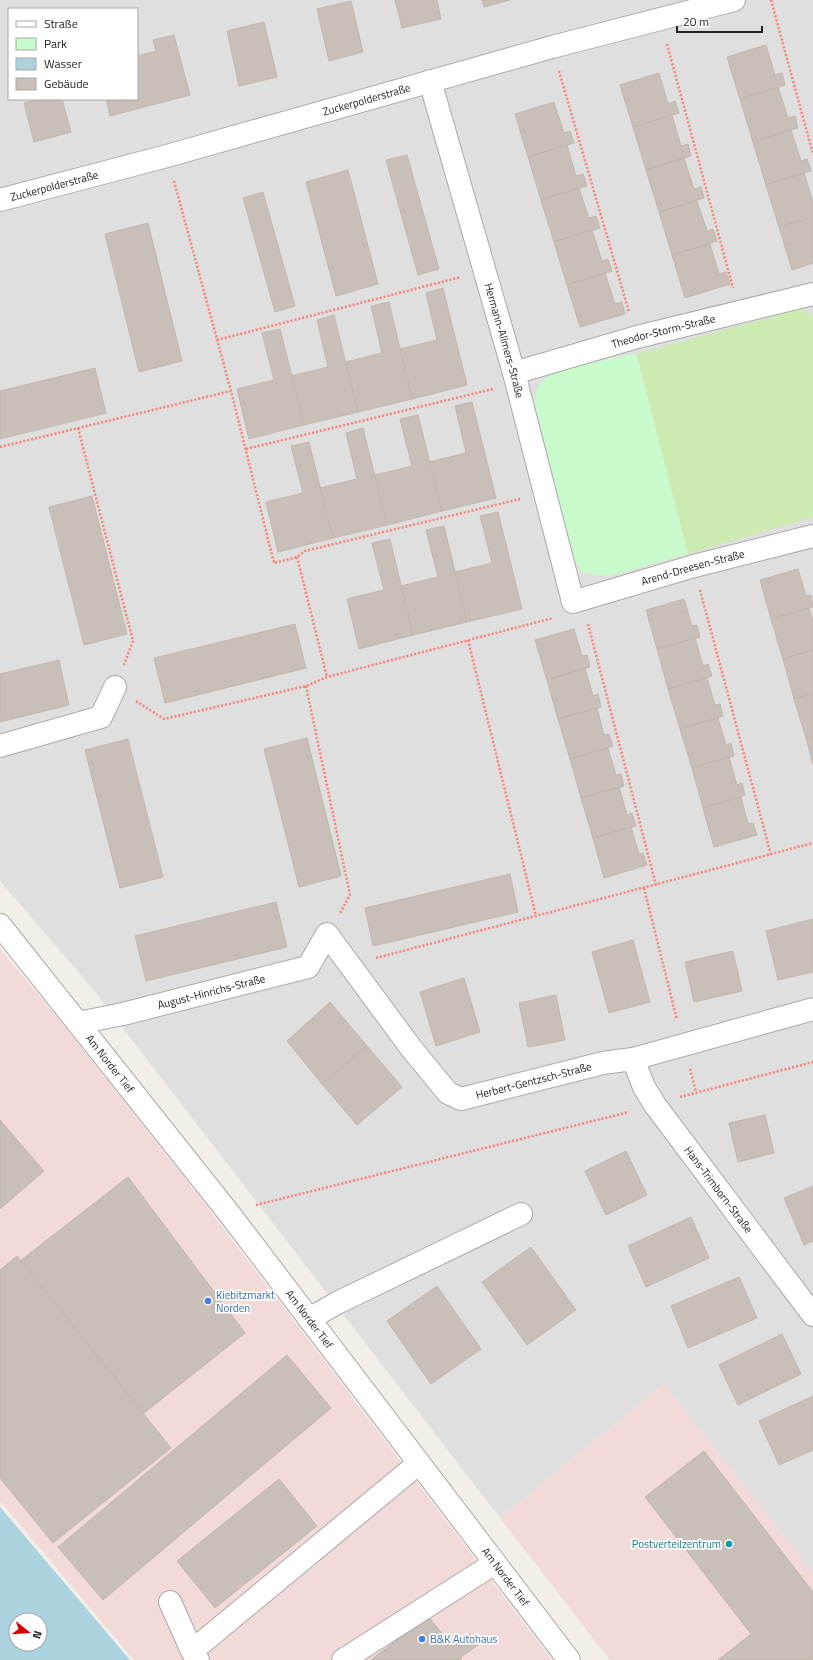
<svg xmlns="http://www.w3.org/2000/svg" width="813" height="1660" viewBox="0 0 813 1660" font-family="'Titillium Web',sans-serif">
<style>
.residential{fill:#e0dfdf;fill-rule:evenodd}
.commercial{fill:#f2dad9}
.grass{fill:#cdebb0}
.park{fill:#c8facc}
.water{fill:#aad3df;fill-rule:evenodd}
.building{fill:#c7bfb8;stroke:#c4b6ab}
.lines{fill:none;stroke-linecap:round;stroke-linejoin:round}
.minor-casing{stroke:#a9a9a9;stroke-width:24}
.path{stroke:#fa8072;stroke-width:2.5;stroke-dasharray:2 2;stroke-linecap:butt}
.minor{stroke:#fff;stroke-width:22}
.shop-dot{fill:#3f7fe0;stroke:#fff;stroke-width:1.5}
.culture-dot{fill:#0f9aa8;stroke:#fff;stroke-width:1.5}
.labels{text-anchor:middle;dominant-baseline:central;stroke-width:3.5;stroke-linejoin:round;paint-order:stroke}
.street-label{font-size:11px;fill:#222;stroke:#fff}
.shop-label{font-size:11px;fill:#366cbe;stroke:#fff;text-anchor:start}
.culture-label{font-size:11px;fill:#0d838f;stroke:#fff;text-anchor:end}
</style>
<rect width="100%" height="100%" fill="#f2efe9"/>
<path class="residential" d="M0 0H813V1573L664 1384 500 1518 92 988 0 881ZM9 9H137V99H9Z"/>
<g class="commercial">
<path d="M0 949 54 1013 204 1203 552 1660H134L0 1501Z"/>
<path d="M664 1384 813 1573V1660H610L500 1518Z"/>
</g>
<path class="grass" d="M800 309 813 315V517L688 554 637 354Z"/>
<path class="park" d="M636 353 688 554 610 576 584 573 575 562 534 401 539 385 554 371Z"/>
<path class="water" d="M0 1507 130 1660H0ZM16 1620H40V1644H16Z"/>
<g class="building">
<path d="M395 0H437L441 19 402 28Z"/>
<path d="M482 0H510L484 7Z"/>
<path d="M351 1 363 52 329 61 317 9Z"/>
<path d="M264 22 277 77 239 86 227 31Z"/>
<path d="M174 35 190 95 110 116 106 99H137V56L156 51 153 40Z"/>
<path d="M766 45 775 75 782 73 785 85 740 99 727 57Z"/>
<path d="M659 73 668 104 675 101 679 113 633 127 620 85Z"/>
<path d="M778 87 788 118 795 116 798 128 753 142 740 99Z"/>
<path d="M41 99H62L71 132 34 142 24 103Z"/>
<path d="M554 102 564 133 570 131 574 143 528 157 515 114Z"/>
<path d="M672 115 681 146 688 144 691 156 646 170 633 127Z"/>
<path d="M791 130 801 161 807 159 811 171 766 185 753 142Z"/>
<path d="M567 145 576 176 583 174 587 186 541 200 528 157Z"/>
<path d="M407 155 439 269 418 275 386 160Z"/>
<path d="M684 158 694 189 701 187 704 198 659 212 646 170Z"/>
<path d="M348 170 378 284 336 296 306 182Z"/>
<path d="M804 173 813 202V217L779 227 766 185Z"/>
<path d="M579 188 589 218 596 216 600 228 554 242 541 200Z"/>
<path d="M263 192 295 306 275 312 243 198Z"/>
<path d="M697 201 707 231 713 229 717 241 672 255 659 212Z"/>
<path d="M813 217V263L792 270 779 227Z"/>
<path d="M148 223 182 361 139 372 105 234Z"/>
<path d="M592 230 602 261 608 259 612 271 567 285 554 242Z"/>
<path d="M710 244 719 274 726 272 730 284 685 298 672 255Z"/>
<path d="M605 273 615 304 622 302 625 314 580 327 567 285Z"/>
<path d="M443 288 467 385 412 399 400 349 437 340 426 293Z"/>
<path d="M389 302 412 399 358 412 346 362 382 353 371 306Z"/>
<path d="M334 315 358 412 304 425 291 376 328 367 317 320Z"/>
<path d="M280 329 304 425 249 439 237 389 274 380 262 333Z"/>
<path d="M95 368 106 413 0 439V391Z"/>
<path d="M472 402 496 498 442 511 429 462 466 453 455 406Z"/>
<path d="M418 415 442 511 387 525 375 475 412 466 400 419Z"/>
<path d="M363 428 387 525 333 538 320 488 357 479 346 433Z"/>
<path d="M309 442 333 538 278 552 266 502 303 493 291 446Z"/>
<path d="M92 496 127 634 84 645 49 507Z"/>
<path d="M498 512 522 609 467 622 455 572 492 563 480 516Z"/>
<path d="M444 526 467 622 413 635 401 586 438 577 426 530Z"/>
<path d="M390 539 413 635 359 649 347 599 384 590 372 543Z"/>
<path d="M798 569 806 596 811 595 813 607 771 619 760 580Z"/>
<path d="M684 599 692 626 697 625 700 637 657 649 646 610Z"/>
<path d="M809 608 813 621V650L783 659 771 619Z"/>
<path d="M295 624 306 668 165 703 154 658Z"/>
<path d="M574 629 582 656 587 655 590 667 547 680 535 640Z"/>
<path d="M695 638 703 666 708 664 712 676 668 689 657 649Z"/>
<path d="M813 650V693L794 699 783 659Z"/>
<path d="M59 660 69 705 0 722V674Z"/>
<path d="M585 668 593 696 598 694 601 707 558 719 547 680Z"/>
<path d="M707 678 715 705 720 704 723 716 680 729 668 689Z"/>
<path d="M813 693V736L806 738 794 699Z"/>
<path d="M597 708 604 735 609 734 613 746 570 759 558 719Z"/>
<path d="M718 718 726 745 731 743 734 756 692 768 680 729Z"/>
<path d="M813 736V764L806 738Z"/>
<path d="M307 738 341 876 299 887 264 749Z"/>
<path d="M128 739 163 877 120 888 85 750Z"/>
<path d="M608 748 616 775 621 774 624 786 581 798 570 759Z"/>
<path d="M729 757 737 785 742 783 745 795 703 808 692 768Z"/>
<path d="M619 787 627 815 632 813 636 826 593 838 581 798Z"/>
<path d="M741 797 748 824 753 823 757 835 714 847 703 808Z"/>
<path d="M631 827 639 854 643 853 647 865 604 878 593 838Z"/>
<path d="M510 874 518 912 373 946 365 908Z"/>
<path d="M276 902 287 947 146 981 135 936Z"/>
<path d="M813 919V972L778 980 766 931Z"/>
<path d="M633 940 650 1002 609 1013 592 952Z"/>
<path d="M733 951 742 991 694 1002 685 962Z"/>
<path d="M464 978 480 1032 436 1046 420 992Z"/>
<path d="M556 995 565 1040 528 1047 519 1003Z"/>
<path d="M330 1002 367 1046 322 1084 287 1041Z"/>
<path d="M367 1046 402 1087 357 1125 322 1084Z"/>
<path d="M765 1115 774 1153 738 1162 729 1123Z"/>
<path d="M0 1120 44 1171 0 1209Z"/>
<path d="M626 1151 647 1195 606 1215 585 1171Z"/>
<path d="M128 1177 245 1333 144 1413 20 1261Z"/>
<path d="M813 1186V1241L804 1245 784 1198Z"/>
<path d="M691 1217 709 1258 646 1287 628 1246Z"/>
<path d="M531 1247 576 1310 527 1345 482 1282Z"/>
<path d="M17 1256 171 1448 53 1543 0 1478V1270Z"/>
<path d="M739 1277 757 1318 688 1348 671 1306Z"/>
<path d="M437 1286 481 1349 431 1384 387 1321Z"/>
<path d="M782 1334 801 1374 738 1405 719 1365Z"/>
<path d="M287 1355 331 1408 103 1600 58 1547Z"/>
<path d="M813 1396V1450L779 1465 759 1421Z"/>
<path d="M704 1451 813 1592V1660H718L751 1634 645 1497Z"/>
<path d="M279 1479 317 1526 215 1608 177 1561Z"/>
<path d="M428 1616 452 1646 469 1633 478 1645 460 1658 462 1660H371Z"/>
</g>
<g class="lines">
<g class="minor-casing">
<g id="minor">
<path id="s1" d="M430 81 514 373 573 602 694 566 813 536"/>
<path id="s2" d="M0 200 167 156 552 47 734 0"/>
<path id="s3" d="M514 373 637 337 813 294"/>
<path d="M0 746 101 717 115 687"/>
<path id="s4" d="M0 925 228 1212 569 1660"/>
<path id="s5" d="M78 1023 123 1014 308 967 327 934 411 1048 448 1093 461 1099 603 1063 633 1059 813 1009"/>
<path id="s6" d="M633 1059 644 1087 655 1105 813 1315"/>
<path d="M309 1319 337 1303 521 1214"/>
<path d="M170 1602 192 1651"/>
<path d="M198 1660 192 1651 419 1463"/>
<path d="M343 1660 495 1563"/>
</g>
</g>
<g class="path">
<path d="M771 0 813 154"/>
<path d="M667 44 733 288"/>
<path d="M559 71 629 312"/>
<path d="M174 181 231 391 274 563 297 557 305 551 520 499"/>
<path d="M217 340 461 277"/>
<path d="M78 428 133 641 124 665"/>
<path d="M0 447 231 391"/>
<path d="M246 449 493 389"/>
<path d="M297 557 327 677"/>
<path d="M700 590 771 855"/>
<path d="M588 624 656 885"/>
<path d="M468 640 536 916"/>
<path d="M306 686 350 895 340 913"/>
<path d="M136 701 164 719 306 686 327 677 553 618"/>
<path d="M644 888 677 1020"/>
<path d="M376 958 813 843"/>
<path d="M690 1069 696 1092"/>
<path d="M680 1097 813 1062"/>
<path d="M256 1205 629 1112"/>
</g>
<use href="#minor" class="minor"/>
</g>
<g class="shop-dot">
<circle cx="208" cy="1301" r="4"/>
<circle cx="422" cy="1639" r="4"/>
</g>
<circle class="culture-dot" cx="729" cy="1544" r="4"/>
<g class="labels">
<g class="street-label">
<text stroke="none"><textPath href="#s2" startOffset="380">Zuckerpolderstraße</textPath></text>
<text stroke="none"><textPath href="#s2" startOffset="56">Zuckerpolderstraße</textPath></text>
<text stroke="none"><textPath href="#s3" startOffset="155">Theodor-Storm-Straße</textPath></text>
<text stroke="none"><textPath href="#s1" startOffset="270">Hermann-Allmers-Straße</textPath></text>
<text stroke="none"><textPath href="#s1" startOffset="665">Arend-Dreesen-Straße</textPath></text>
<text stroke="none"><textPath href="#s5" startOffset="137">August-Hinrichs-Straße</textPath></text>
<text stroke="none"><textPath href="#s4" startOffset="177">Am Norder Tief</textPath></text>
<text stroke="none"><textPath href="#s5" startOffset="564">Herbert-Gentzsch-Straße</textPath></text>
<text stroke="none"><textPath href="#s6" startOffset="157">Hans-Trimborn-Straße</textPath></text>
<text stroke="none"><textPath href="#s4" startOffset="501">Am Norder Tief</textPath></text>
<text stroke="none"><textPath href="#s4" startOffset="825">Am Norder Tief</textPath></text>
</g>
<g class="shop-label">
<text x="216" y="1295">Kiebitzmarkt<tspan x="216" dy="13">Norden</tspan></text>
<text x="430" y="1639">B&amp;K Autohaus</text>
</g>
<g class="culture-label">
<text x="721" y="1544">Postverteilzentrum</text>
</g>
</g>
<rect x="8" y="8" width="130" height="92" fill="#ffffff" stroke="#a7a7a7"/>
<rect x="16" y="21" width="20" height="6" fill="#ffffff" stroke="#a7a7a7"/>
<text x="44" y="28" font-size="12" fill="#222222">Straße</text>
<rect x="16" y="38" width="20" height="12" fill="#c8facc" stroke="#a7a7a7"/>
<text x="44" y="48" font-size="12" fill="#222222">Park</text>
<rect x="16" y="58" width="20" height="12" fill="#aad3df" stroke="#a7a7a7"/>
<text x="44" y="68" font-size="12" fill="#222222">Wasser</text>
<rect x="16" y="78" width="20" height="12" fill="#c7bfb8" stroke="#a7a7a7"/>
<text x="44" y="88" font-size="12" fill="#222222">Gebäude</text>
<g transform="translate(28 1632) rotate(107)"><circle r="19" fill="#ffffff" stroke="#a7a7a7"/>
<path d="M0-3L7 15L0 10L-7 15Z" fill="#d40000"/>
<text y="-6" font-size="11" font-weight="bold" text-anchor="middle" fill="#222222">N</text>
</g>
<path d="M677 26v6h85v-6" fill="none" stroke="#222222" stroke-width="2"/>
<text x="683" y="26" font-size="12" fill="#222222" stroke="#ffffff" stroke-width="3" paint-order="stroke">20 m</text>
</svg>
